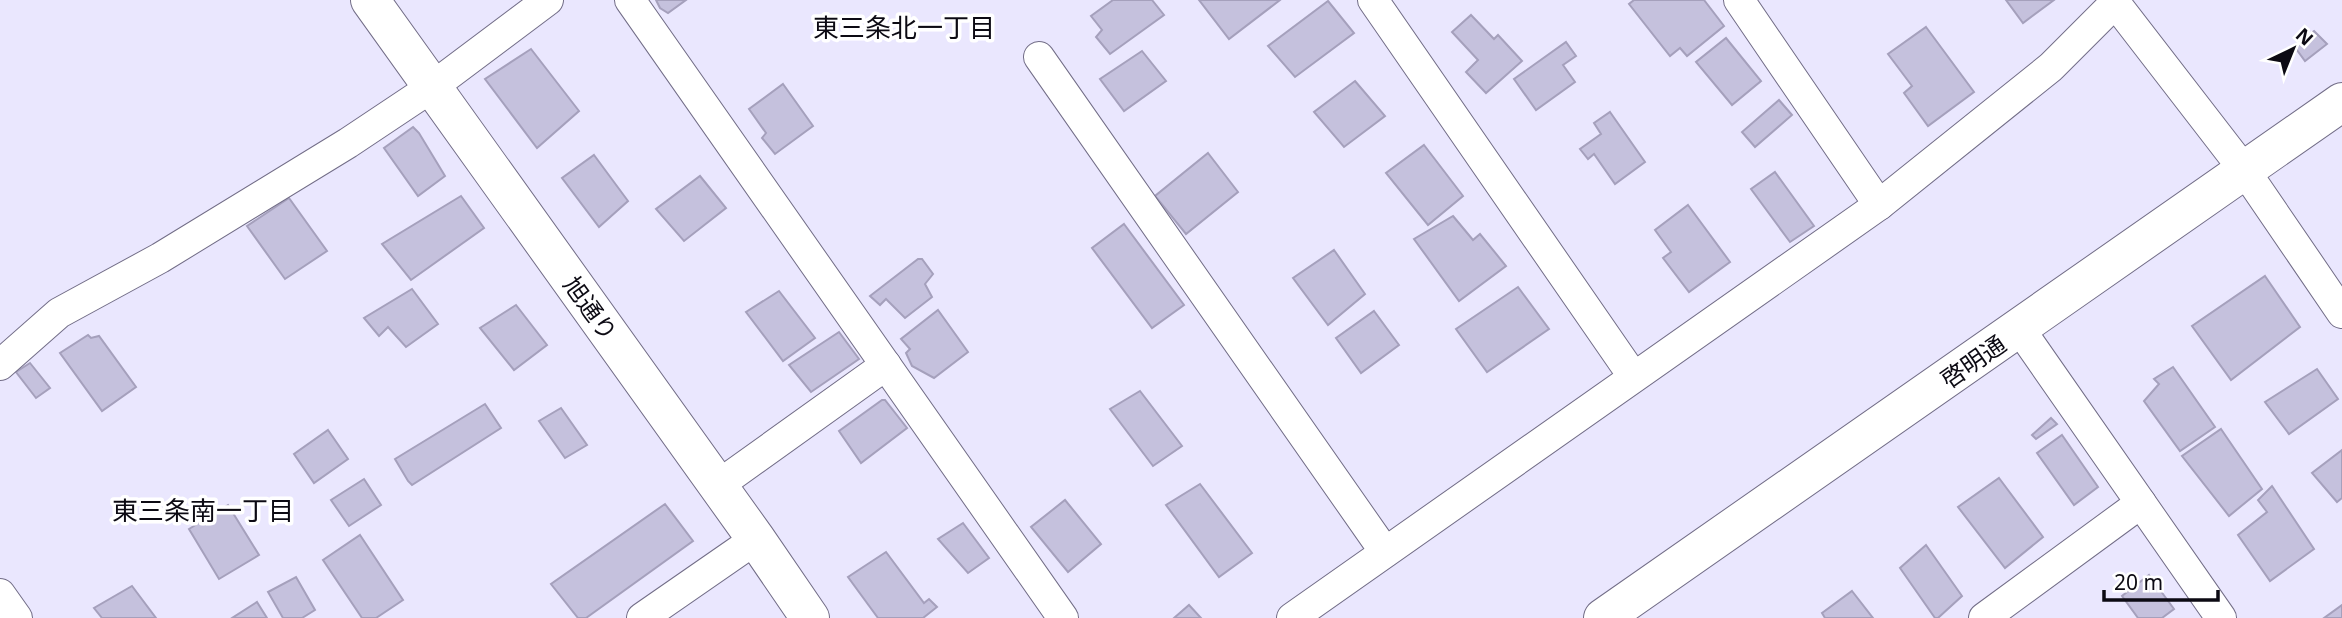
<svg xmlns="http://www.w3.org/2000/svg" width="2342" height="618" viewBox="0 0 2342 618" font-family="'Noto Sans','Noto Sans JP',sans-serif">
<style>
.building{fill:#c5c1dd;stroke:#a5a0bc;stroke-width:2}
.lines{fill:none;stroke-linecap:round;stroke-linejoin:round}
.minor-casing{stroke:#726d87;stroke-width:32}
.tertiary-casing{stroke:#726d87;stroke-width:40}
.minor{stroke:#fff;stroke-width:30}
.tertiary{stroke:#fff;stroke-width:38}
.labels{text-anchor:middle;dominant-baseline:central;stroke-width:7;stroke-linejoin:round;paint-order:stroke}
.street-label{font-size:24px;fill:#0c0a13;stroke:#fff}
.neighbourhood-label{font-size:26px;fill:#0c0a13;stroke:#fff}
</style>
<rect width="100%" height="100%" fill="#eae7fe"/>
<g class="building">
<path d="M656 0H686L668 13 660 8Z"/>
<path d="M1113 0H1152L1164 15 1110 54 1096 37 1102 30 1091 16Z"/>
<path d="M1199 0H1280L1229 39Z"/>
<path d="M1634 0H1704L1724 26 1687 56 1680 48 1670 56 1629 4Z"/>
<path d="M2006 0H2054L2023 23Z"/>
<path d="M1328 1 1354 33 1295 77 1268 46Z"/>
<path d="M1471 15 1494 39 1498 35 1522 61 1486 93 1466 72 1478 60 1452 32Z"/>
<path d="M1926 27 1974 92 1928 126 1904 93 1912 86 1888 54Z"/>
<path d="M2314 31 2327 44 2305 61 2294 46Z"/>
<path d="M1726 38 1761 81 1732 105 1696 62Z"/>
<path d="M1566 42 1576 56 1563 65 1575 82 1536 110 1514 79Z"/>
<path d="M531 49 579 111 537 148 485 79Z"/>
<path d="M1142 51 1166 81 1124 111 1100 79Z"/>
<path d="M1355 81 1385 116 1344 147 1314 112Z"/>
<path d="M783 84 813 126 775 154 762 138 766 133 749 109Z"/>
<path d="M1779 100 1792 115 1755 147 1742 132Z"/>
<path d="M1610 112 1645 162 1615 184 1594 154 1588 159 1580 149 1601 134 1594 123Z"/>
<path d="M413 127 419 133 445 176 418 196 384 148Z"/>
<path d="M1424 145 1463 196 1428 225 1386 173Z"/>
<path d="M1208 153 1238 192 1186 234 1155 196Z"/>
<path d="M594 155 628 201 599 227 562 178Z"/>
<path d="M1775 172 1814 226 1790 242 1751 189Z"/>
<path d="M700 176 726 208 684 241 656 209Z"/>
<path d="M461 196 484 228 411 280 382 244Z"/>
<path d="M289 198 327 251 285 279 247 226Z"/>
<path d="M1688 205 1730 262 1689 292 1663 258 1671 252 1655 230Z"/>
<path d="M1453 216 1473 240 1480 234 1506 266 1459 301 1414 239Z"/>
<path d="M1124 224 1184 305 1152 328 1092 248Z"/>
<path d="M1334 250 1365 294 1328 325 1293 278Z"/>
<path d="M918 259H922L933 274 925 284 932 297 905 318 886 299 880 305 870 296Z"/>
<path d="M2265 276 2300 327 2231 380 2192 326Z"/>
<path d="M1518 287 1549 329 1487 372 1456 329Z"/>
<path d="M412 289 438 324 406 347 388 327 379 336 364 318Z"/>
<path d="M779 291 815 338 783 361 746 312Z"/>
<path d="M516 305 547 345 514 370 480 328Z"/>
<path d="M938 310 968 352 934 378 912 366 906 353 910 349 901 339Z"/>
<path d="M1374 311 1399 345 1361 373 1336 338Z"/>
<path d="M839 332 859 359 811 392 789 365Z"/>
<path d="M88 335 91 338 99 336 136 387 102 411 60 353Z"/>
<path d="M30 363 50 388 36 398 16 372Z"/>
<path d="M2173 367 2215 427 2180 451 2144 401 2159 384 2154 379Z"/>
<path d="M2317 369 2338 399 2289 434 2265 402Z"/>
<path d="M1140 391 1182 446 1153 466 1110 409Z"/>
<path d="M882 400H885L907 428 861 463 839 431Z"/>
<path d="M485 404 501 428 412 485 408 481 395 459Z"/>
<path d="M561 408 587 445 565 458 539 421Z"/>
<path d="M2051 418 2057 424 2036 439 2032 435Z"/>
<path d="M2221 429 2262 489 2229 516 2182 456Z"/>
<path d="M328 430 348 459 314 483 294 454Z"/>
<path d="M2062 435 2098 487 2074 505 2037 453Z"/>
<path d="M2342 450V498L2337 502 2312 473Z"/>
<path d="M1999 478 2043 537 2005 568 1958 507Z"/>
<path d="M364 479 381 505 349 526 331 500Z"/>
<path d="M1200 484 1252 553 1219 577 1166 505Z"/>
<path d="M2272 486 2314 549 2270 581 2238 535 2267 512 2258 500Z"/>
<path d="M1065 500 1101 544 1068 572 1031 527Z"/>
<path d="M665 504 693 541 586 618H578L551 584Z"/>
<path d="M228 505 259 555 219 579 189 529Z"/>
<path d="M963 523 989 558 968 573 938 539Z"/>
<path d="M360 535 403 600 376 618H362L323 560Z"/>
<path d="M1926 545 1962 596 1938 618H1935L1900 568Z"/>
<path d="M886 552 924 603 929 599 937 607 923 618H878L848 577Z"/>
<path d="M2149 575 2174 609 2162 618H2138L2122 596Z"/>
<path d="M296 577 315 610 302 618H283L268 592Z"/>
<path d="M132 586 156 618H102L94 608Z"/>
<path d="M1852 591 1873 618H1825L1822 613Z"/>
<path d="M257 602 267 618H232Z"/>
<path d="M1189 605 1201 618H1174Z"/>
<path d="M2342 605V618H2324Z"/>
</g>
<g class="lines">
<g class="minor-casing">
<g id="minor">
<path d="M630 0 1063 618"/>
<path d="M1373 0 1633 376"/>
<path d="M1739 0 1879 205"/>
<path d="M2113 0 2245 171 2342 313"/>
<path d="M1039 57 1385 552"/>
<path d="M2019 328 2221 618"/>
<path d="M0 365 59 313 160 258 348 143 432 87 548 0"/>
<path d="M717 486 886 365"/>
<path d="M0 594 17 618"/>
<path d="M642 618 756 539"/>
<path d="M1292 618 1879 205 2051 67 2115 3"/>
<path d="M1984 618 2141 503"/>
</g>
</g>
<g class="tertiary-casing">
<g id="tertiary">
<path d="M370 0 756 539 810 618"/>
<path d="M1603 618 2342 102"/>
</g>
</g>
<use href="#minor" class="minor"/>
<use href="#tertiary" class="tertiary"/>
</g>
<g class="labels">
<g class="street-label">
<text transform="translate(591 308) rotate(54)">旭通り</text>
<text transform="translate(1973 361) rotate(-35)">啓明通</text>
</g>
<g class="neighbourhood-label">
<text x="904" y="27">東三条北一丁目</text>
<text x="203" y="510">東三条南一丁目</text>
</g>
</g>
<g transform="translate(2293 49) rotate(43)" stroke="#ffffff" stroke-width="5" paint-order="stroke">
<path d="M0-5L12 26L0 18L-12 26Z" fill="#0c0a13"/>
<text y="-10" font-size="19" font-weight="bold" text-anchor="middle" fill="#0c0a13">N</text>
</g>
<path d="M2104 590v10h114v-10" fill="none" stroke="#0c0a13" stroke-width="3.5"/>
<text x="2114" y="590" font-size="21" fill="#0c0a13" stroke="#ffffff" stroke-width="5" paint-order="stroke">20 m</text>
</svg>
